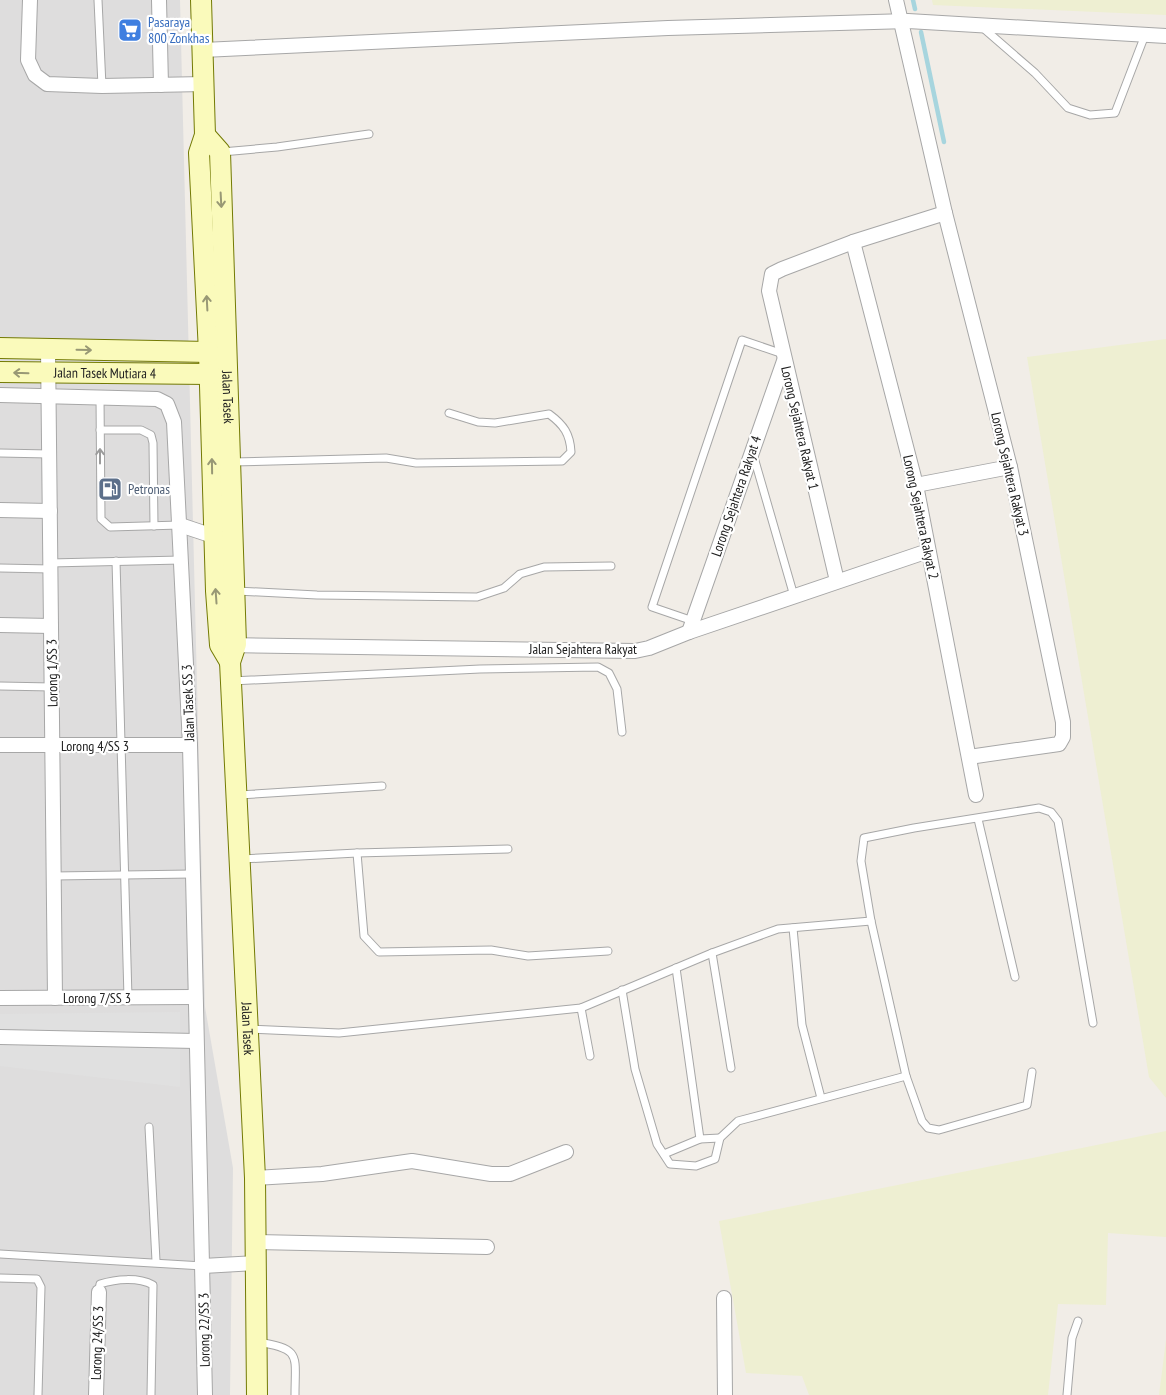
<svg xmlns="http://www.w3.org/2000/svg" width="1166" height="1395" viewBox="0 0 1166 1395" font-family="'PT Sans Narrow',sans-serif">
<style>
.residential{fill:#dedddd}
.farmland{fill:#eeefd2}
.parking{fill:#e0e0e0}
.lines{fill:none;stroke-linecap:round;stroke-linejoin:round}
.stream{stroke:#a7d5de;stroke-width:4.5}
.lane-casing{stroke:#a7a7a7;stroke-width:9}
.street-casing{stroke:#a7a7a7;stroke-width:16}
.secondary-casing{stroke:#737a04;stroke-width:22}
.lane{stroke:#fff;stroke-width:7}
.street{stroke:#fff;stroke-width:14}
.secondary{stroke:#fafabb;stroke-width:20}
.oneway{stroke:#989875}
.oneway2{stroke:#9b9b9b}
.labels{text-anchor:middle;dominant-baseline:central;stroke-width:4.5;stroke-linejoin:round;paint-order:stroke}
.shop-label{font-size:14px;fill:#366cbe;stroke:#fff;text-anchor:start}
.street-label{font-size:14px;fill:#202020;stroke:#fff}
.service-label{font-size:14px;fill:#4e5e75;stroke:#fff;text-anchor:start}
</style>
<rect width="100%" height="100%" fill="#f1ede7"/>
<path class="residential" d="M0 0H180L205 1007 233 1168 230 1395H0Z"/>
<g class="farmland">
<path d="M932 0H1166V15L933 5Z"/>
<path d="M1166 339V1098L1149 1077 1027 357Z"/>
<path d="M1166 1131V1237L1108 1233 1106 1305 1058 1304 1048 1395H809L802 1376 746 1373 719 1221Z"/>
<path d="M1166 1340V1395H1159Z"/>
</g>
<path class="parking" d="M180 1012V1087L0 1066V1014Z"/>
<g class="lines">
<g class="stream">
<path d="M913 0 915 9"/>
<path d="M921 32 944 142"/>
</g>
<g class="lane-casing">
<g id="lane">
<path d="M98 0 102 86"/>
<path d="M982 27 1035 73 1068 108 1090 115 1115 113 1145 35"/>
<path d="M222 152 277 147 369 134"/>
<path d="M100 397 101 519 110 527 180 525"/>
<path d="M100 430H141L151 435 153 443 154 526"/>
<path d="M0 453 49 454"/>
<path d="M753 454 794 596"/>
<path d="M232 462 386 458 416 463 562 461 571 452C570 434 564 425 549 414L495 423 478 422 449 413"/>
<path d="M116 561 128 998"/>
<path d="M50 563 181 560"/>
<path d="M0 568 51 569"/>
<path d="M237 591 317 595 477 597 504 588 520 574 544 567 611 566"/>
<path d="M693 621 652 607 742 340 783 354"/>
<path d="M232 681 480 669 598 667 609 673 617 689 622 732"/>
<path d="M0 686 52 687"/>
<path d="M239 795 382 786"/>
<path d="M978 819 1015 977"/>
<path d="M357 853 364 936 379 952 491 950 528 956 608 951"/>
<path d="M242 859 357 853 508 849"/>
<path d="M54 876 192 874"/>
<path d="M793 928 802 1025 821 1098"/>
<path d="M712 953 731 1068"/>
<path d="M676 968 700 1139"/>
<path d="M622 990 635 1069 657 1144 670 1164 696 1166 715 1159 720 1138 738 1121 906 1076"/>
<path d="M581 1008 590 1056"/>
<path d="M249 1029 339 1033 581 1008 712 953 778 929 871 921"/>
<path d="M1032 1072 1027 1105 939 1130 928 1128 922 1121 906 1076 871 921 861 861 864 838 914 828 1039 808 1051 812 1058 821 1093 1023"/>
<path d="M149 1127 156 1261"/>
<path d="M664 1154 700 1139 720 1138"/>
<path d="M0 1254 203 1266"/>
<path d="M0 1278 37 1279 41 1287 38 1395"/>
<path d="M99 1292 100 1284C116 1279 138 1277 153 1285L151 1395"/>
<path d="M258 1342C302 1349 295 1355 295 1395"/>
<path d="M1067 1395 1072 1338 1078 1321"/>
</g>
</g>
<g class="street-casing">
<g id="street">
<path d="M30 0 28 60 35 75 47 84 102 86 204 84"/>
<path d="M159 0 161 85"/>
<path d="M896 0 945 213 1010 467 1063 722V737L1059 744 969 757"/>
<path d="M203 50 668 28 908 21 1166 36"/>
<path d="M853 242 916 485 976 795"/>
<path d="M48 349 55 998"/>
<path d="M0 395 157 399 167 404 174 422 190 745 205 1395"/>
<path d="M916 485 1010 467"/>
<path d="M0 510 50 511"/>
<path d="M180 525 213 536"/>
<path d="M837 581 769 291 772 274 782 269 853 242 945 213"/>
<path d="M0 625 51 626"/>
<path d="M689 632 784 361"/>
<path d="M228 645 635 651 649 648 689 632 928 551"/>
<path d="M0 745H190"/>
<path d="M0 998 195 997"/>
<path d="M0 1037 196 1041"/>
<path d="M255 1178 322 1174 412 1161 491 1174H510L566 1152"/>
<path d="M257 1242 487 1247"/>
<path d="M203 1266 257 1263"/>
<path d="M724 1298 725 1395"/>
<path d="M96 1395 99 1292"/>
</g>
</g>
<g class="secondary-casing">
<g id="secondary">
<path d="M201 0 205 135 199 153 209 352 216 591 220 645 230 662"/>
<path id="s1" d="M205 135 220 152 236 644 230 662 255 1178 257 1395"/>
<path d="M0 348 209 352"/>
<path id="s2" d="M0 372 210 374"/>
</g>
</g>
<use href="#lane" class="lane"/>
<use href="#street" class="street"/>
<use href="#secondary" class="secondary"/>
</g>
<defs><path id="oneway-shaft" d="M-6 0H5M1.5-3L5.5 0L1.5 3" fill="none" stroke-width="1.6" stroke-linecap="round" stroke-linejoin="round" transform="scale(1.25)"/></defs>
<g class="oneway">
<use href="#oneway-shaft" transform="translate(221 200) rotate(87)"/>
<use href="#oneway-shaft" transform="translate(207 303) rotate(-93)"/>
<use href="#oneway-shaft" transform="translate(84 350) rotate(1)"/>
<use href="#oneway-shaft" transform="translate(21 373) rotate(-178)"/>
<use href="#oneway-shaft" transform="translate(212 466) rotate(-91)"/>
<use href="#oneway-shaft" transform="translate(216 596) rotate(-94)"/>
</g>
<use class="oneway2" href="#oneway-shaft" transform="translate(100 456) rotate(-90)"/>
<defs>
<g id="supermarket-square" transform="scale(1.25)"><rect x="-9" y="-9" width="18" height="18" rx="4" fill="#3f7fe0" stroke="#fff"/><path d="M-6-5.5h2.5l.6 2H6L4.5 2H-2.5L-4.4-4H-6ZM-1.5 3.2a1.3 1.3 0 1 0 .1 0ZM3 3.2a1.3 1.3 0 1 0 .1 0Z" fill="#fff"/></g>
<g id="fuel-square" transform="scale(1.25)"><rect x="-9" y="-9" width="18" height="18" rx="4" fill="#5c6f8a" stroke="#fff"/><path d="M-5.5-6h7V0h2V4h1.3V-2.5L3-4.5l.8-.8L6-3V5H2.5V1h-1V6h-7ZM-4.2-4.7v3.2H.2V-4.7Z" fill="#fff"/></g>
</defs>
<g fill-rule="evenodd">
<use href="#supermarket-square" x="130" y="30"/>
<use href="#fuel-square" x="110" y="489"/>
</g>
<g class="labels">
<g class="shop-label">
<text x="148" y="22">Pasaraya<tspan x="148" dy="16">800 Zonkhas</tspan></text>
</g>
<g class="street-label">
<text stroke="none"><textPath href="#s2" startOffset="105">Jalan Tasek Mutiara 4</textPath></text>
<text stroke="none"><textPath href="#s1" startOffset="268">Jalan Tasek</textPath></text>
<text transform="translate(800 428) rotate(77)">Lorong Sejahtera Rakyat 1</text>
<text transform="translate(1010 474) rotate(77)">Lorong Sejahtera Rakyat 3</text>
<text transform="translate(736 496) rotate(-71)">Lorong Sejahtera Rakyat 4</text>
<text transform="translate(921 517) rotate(78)">Lorong Sejahtera Rakyat 2</text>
<text x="583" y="649">Jalan Sejahtera Rakyat</text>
<text transform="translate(52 673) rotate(-91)">Lorong 1/SS 3</text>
<text transform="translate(188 703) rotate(-92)">Jalan Tasek SS 3</text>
<text x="95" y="746">Lorong 4/SS 3</text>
<text x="97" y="998">Lorong 7/SS 3</text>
<text stroke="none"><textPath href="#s1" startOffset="901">Jalan Tasek</textPath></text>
<text transform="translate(204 1330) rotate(-91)">Lorong 22/SS 3</text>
<text transform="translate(97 1343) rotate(-88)">Lorong 24/SS 3</text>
</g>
<g class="service-label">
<text x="128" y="489">Petronas</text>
</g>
</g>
</svg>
